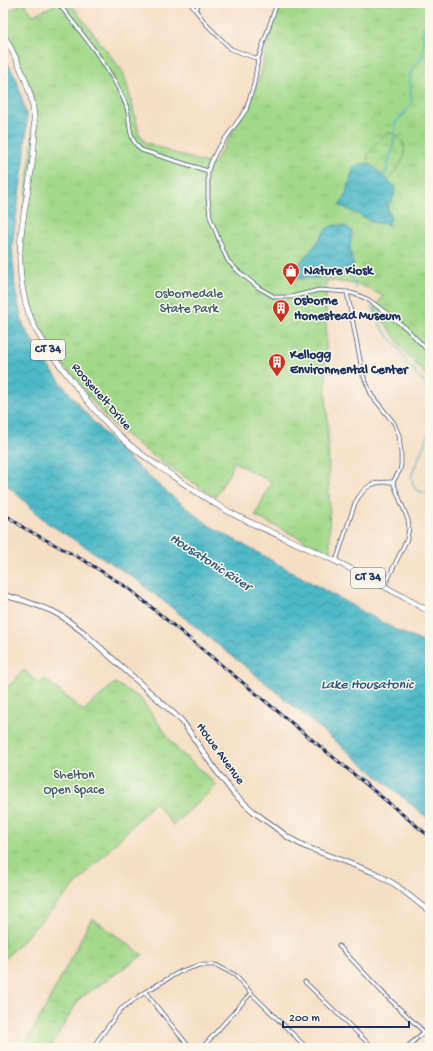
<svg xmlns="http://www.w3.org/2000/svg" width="433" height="1051" viewBox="0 0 433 1051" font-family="'Gochi Hand',sans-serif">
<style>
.grass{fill:url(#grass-tufts);stroke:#5f8474}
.wetland{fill:url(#wetland-marsh);stroke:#5f8474}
.water{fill:url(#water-waves);stroke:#347493}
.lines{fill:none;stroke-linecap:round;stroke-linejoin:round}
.stream{stroke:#4db9c8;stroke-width:1.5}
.street-casing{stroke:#3c496d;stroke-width:4.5}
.secondary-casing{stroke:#3c496d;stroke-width:6}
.primary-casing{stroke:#3c496d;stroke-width:6}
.street{stroke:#fff;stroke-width:3}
.secondary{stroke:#fff;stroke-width:4.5}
.primary{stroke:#fff;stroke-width:5}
.rail-casing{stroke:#1b2f5e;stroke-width:3}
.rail{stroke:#fbf7ec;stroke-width:1.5;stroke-dasharray:4.5;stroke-linecap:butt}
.labels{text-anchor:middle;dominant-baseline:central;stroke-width:3;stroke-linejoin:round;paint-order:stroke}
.shield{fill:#fbf7ec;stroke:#5e6b89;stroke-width:1}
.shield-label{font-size:12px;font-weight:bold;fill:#1b2f5e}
.poi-label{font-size:13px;font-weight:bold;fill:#1b2f5e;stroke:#fbf7ec;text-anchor:start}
.park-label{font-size:13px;fill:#3d5a69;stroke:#fbf7ec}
.street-label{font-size:13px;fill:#1b2f5e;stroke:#fbf7ec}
.water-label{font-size:14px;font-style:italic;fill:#2a587e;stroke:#fbf7ec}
</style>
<defs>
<pattern id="grass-tufts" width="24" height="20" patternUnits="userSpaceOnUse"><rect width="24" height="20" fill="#a3d98a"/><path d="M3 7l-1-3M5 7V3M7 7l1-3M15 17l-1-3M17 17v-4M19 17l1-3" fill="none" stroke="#8cbb7a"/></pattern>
<pattern id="wetland-marsh" width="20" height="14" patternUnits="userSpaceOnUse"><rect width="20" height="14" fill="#a3d98a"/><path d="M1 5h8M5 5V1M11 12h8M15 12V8" fill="none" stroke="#8cbb7a"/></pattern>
<pattern id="water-waves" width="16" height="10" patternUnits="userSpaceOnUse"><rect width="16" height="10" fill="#4db9c8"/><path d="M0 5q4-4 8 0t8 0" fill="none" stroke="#3f97a6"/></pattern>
</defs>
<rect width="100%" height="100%" fill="#fbf7ec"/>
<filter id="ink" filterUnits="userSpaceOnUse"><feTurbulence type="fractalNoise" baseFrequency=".025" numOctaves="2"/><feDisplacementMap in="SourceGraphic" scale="8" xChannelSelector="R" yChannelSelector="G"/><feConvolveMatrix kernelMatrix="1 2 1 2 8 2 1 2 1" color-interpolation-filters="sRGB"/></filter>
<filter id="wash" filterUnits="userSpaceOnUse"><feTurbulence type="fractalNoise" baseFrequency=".012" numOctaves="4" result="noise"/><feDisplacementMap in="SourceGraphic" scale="16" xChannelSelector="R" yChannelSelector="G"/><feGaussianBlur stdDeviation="0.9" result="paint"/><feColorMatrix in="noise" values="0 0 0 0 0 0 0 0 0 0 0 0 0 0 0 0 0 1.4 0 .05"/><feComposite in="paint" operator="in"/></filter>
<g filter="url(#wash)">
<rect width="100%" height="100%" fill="#f5dec3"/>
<g class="grass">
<path d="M24 3 33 15 59 3H70L123 72 127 84 139 133 145 142 171 152 213 165 249 104 261 74 265 55 279 3H430V380L406 353 375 309 383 296 361 285 326 280V397L328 427 330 553 255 516 271 482 234 462 229 474 215 497 160 461 119 430 107 419 60 361 34 314 24 283 22 258 23 223 35 112 33 95 3 23V14Z"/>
<path d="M24 670 39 684 45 679 83 711 115 683 140 698 177 749 217 785 173 825 155 802 3 961V684L9 686Z"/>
<path d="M92 918 143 955 79 999 50 1048H24Z"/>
</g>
<path class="wetland" d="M390 133C405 137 408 149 401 163 397 169 392 174 388 181 380 174 371 168 367 158 372 148 379 137 390 133Z"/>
<g class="water">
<path d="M3 55 17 80 27 118 25 154 12 246 15 288 23 325 45 362 82 409 120 451 163 489 210 526 353 606 398 631 430 645V820L256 675 181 615 133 577 46 522 3 481Z"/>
<path d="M364 163 370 164 394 186 395 192 393 199 387 207 391 218 389 224 375 223 339 205 344 198 348 187 353 169 357 165Z"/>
<path d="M335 225 348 227 352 231 350 249 354 268C337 280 313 278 293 279 298 260 305 258 316 244 321 237 325 226 335 225Z"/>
</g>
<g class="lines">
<g class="stream">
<path d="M384 178 395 138V123L407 110 411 103 410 74 423 55 424 46 422 34 424 26 430 17"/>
<path d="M349 271 356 288"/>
<path d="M371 306 379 319 381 327 400 350 407 365 415 370V374L423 380 425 385 430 390"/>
<path d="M430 430 412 474C412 488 415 493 430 493"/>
</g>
</g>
</g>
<g filter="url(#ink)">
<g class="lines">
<g class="street-casing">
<g id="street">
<path d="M58 3C79 30 101 56 117 86 120 92 125 101 127 108 131 125 127 137 141 150L208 171"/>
<path d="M190 3 207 25 231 49 258 59"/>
<path d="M277 3 258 59 254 84 246 110 217 150 211 162 208 171V198L210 217 223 250 228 261 239 272 259 288 275 297H291L319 290 347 292 358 295 369 300 406 328 430 353"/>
<path d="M196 10 199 3"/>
<path d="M347 292 363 375 372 396 394 423 399 435 401 454V465L400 470 393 482 408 520 409 528 407 539 384 587"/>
<path d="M336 561 355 503C365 485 373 481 393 482"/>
<path d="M339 946 382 992 424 1032 430 1035"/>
<path d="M305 982 373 1048"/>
<path d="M145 992 190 1048"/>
<path d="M92 1048 121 1009 145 992 181 971 200 965H216L235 975 251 993 307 1048"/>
<path d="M202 1048 251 993"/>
<path d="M406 1048 424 1032"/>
</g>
</g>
<g class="secondary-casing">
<path id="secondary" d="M3 595 25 601 52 611 63 617 83 632 182 721 215 769 234 794 254 812 272 825 289 838 306 847 375 873 396 885 430 912"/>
</g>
<g class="primary-casing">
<path id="primary" d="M3 33C15 57 29 81 33 108 41 159 18 212 20 263 22 317 39 338 70 378 86 400 103 421 123 439 138 453 157 465 174 477 196 491 216 506 239 517 269 532 300 544 331 559 364 575 397 593 430 612"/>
</g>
<use href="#street" class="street"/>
<use href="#secondary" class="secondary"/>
<use href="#primary" class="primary"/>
<g class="rail-casing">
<path id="rail" d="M3 513 24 528 85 561 128 588 430 837"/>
</g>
<use href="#rail" class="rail"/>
</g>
</g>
<defs>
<g id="shop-pin" transform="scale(0.9)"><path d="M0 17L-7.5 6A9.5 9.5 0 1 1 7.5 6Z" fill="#c8321e" stroke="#fbf7ec"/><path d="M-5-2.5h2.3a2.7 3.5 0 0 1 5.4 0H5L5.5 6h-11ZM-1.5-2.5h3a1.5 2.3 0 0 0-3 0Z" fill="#fff"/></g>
<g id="building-pin" transform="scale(0.9)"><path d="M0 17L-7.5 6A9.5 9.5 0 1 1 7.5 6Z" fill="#c8321e" stroke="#fbf7ec"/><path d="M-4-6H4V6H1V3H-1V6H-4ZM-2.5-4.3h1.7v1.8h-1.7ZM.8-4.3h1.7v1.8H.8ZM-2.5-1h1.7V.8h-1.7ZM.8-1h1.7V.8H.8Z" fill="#fff"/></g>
</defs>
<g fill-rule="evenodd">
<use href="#shop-pin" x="291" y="271"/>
<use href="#building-pin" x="281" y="308"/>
<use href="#building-pin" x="277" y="362"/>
</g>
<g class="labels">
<g class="shield">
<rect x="31" y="340" width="34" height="20" rx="3"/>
<rect x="351" y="568" width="34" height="20" rx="3"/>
</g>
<g class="shield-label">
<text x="48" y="350">CT 34</text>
<text x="368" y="578">CT 34</text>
</g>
<g class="poi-label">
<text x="304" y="271">Nature Kiosk</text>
<text x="294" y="301">Osborne<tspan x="294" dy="15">Homestead Museum</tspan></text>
<text x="290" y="355">Kellogg<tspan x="290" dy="15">Environmental Center</tspan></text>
</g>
<g class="park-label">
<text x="189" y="294">Osbornedale<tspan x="189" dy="15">State Park</tspan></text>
<text x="74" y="775">Shelton<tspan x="74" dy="15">Open Space</tspan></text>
</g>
<g class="street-label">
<text transform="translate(101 397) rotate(49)">Roosevelt Drive</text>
<text transform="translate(220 754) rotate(54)">Howe Avenue</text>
</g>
<g class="water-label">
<text transform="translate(210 563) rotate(33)">Housatonic River</text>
<text x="367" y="685">Lake Housatonic</text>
</g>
</g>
<rect width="433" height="1051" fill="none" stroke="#fbf7ec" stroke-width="16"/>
<path d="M283 1021v6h126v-6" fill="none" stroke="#1b2f5e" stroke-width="2"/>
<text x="289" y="1021" font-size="12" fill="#1b2f5e" stroke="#fbf7ec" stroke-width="3" paint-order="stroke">200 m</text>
</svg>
